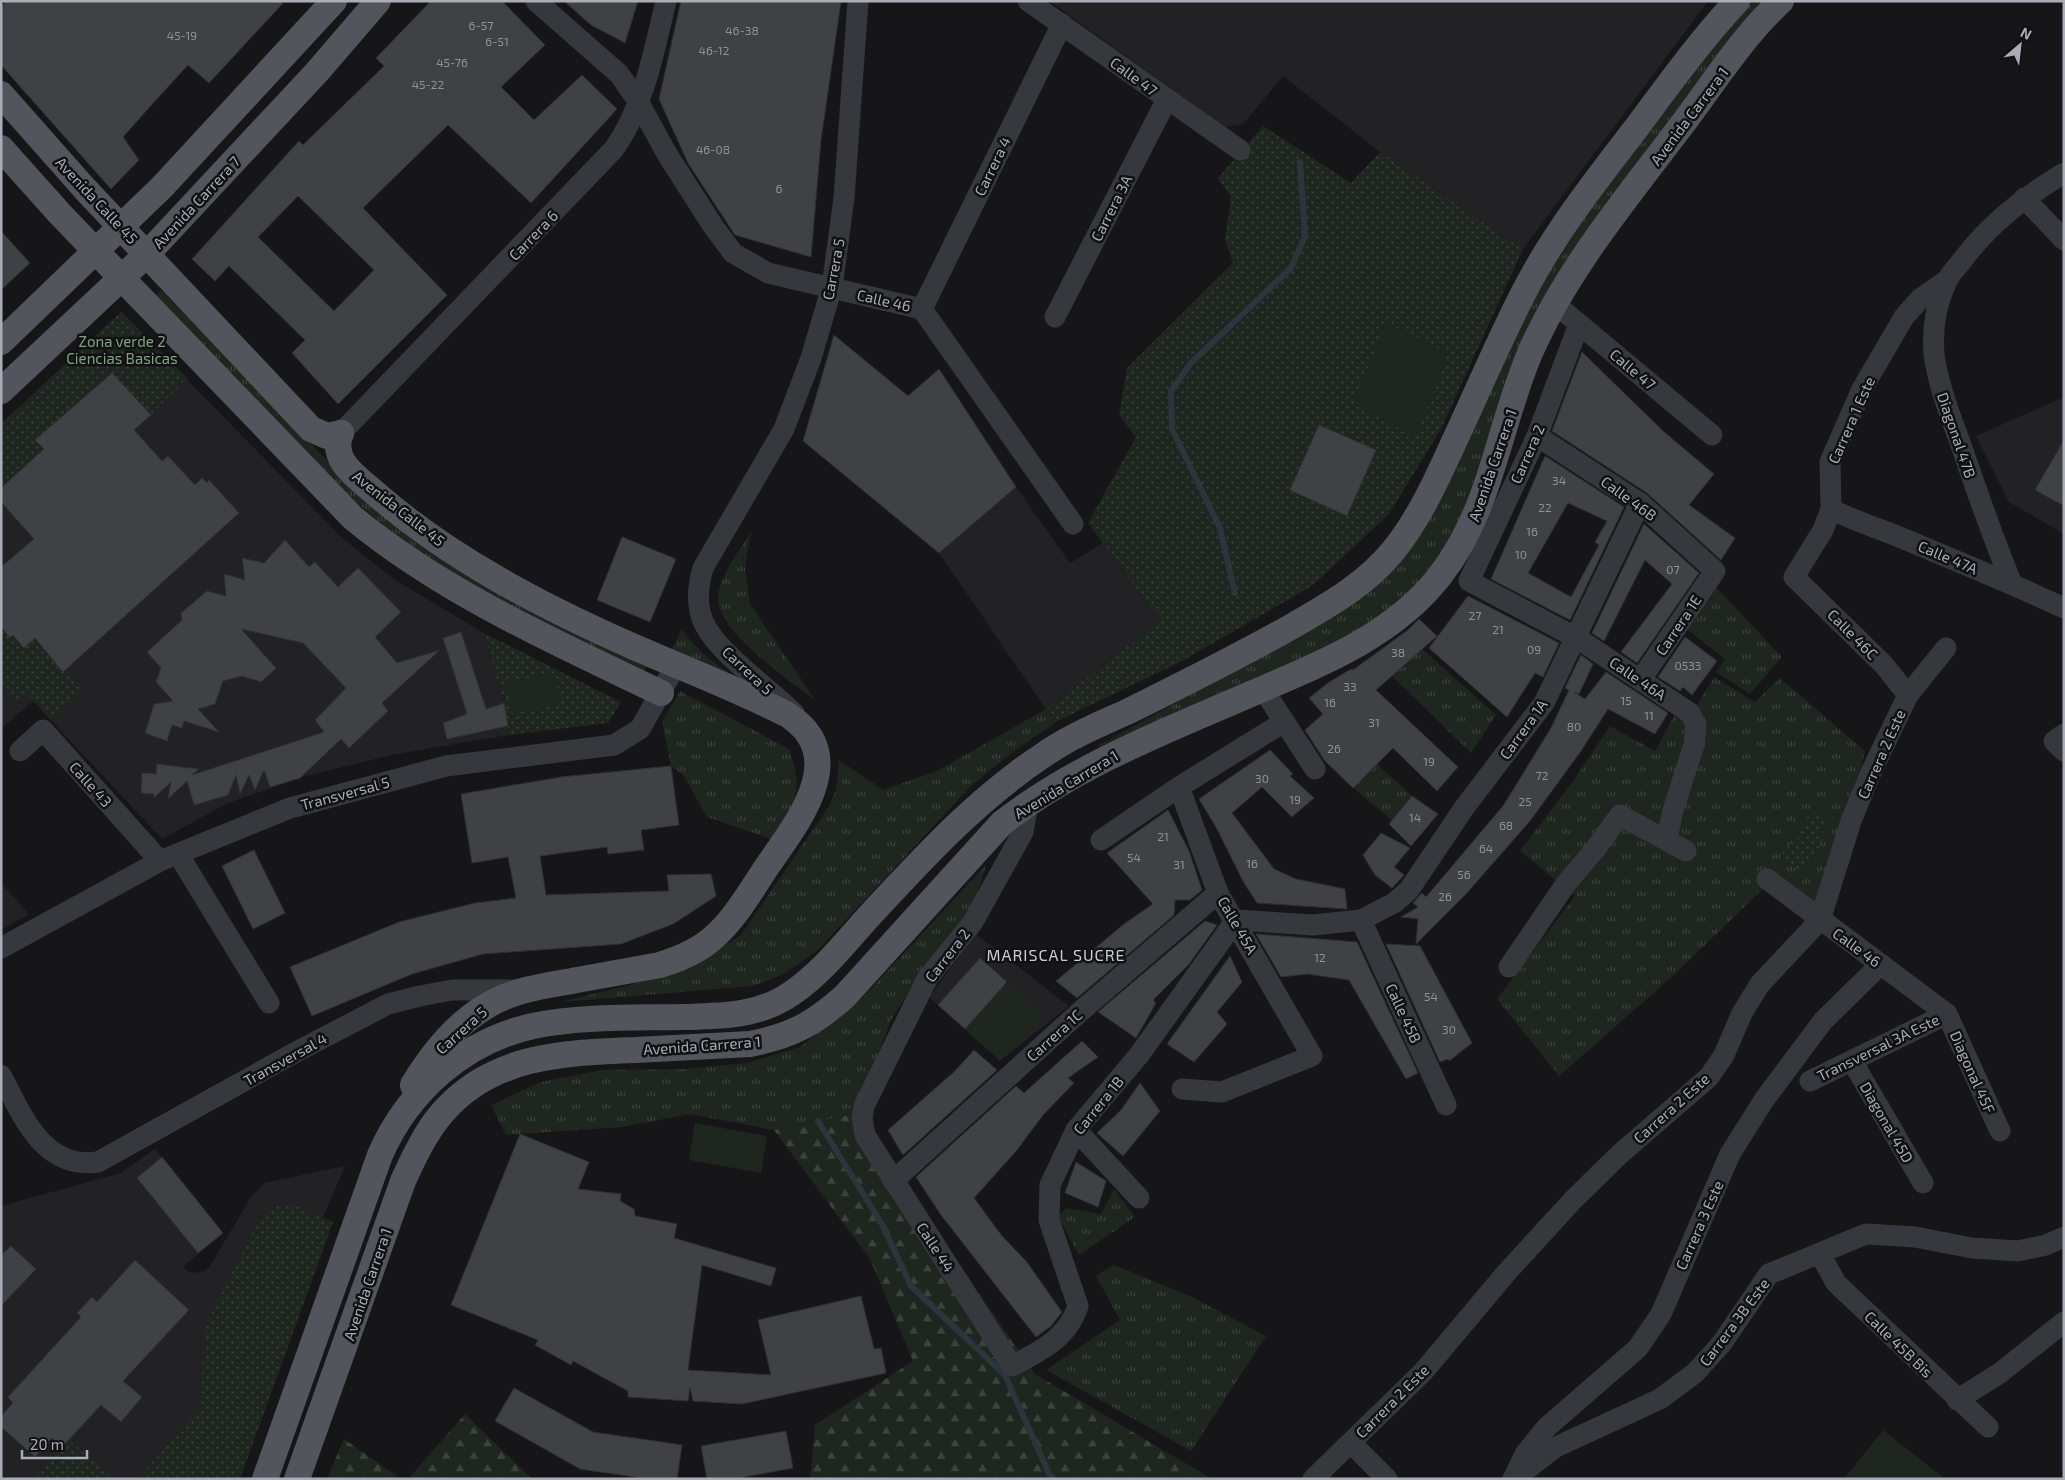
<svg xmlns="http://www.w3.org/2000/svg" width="2065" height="1480" viewBox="0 0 2065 1480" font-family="'Exo 2',sans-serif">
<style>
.built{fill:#222225}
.grass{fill:url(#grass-tufts)}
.forest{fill:url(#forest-firs)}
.park{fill:url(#park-dots)}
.pitch{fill:#1e261f}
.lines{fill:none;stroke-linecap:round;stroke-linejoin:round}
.stream{stroke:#2c353c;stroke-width:6}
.building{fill:#404145;stroke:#303034;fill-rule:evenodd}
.minor{stroke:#37383d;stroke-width:21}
.major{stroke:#53555c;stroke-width:26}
.labels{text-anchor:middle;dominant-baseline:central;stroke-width:5;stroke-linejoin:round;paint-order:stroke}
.number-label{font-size:12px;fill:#8e929b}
.street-label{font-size:15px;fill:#a8adb8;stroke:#111113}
.park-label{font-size:15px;fill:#7fa381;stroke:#111113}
.neighbourhood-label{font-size:16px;letter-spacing:1px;fill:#c9ccd4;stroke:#111113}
</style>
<defs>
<pattern id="grass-tufts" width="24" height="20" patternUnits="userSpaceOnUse" patternTransform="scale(1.25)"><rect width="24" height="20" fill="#1e261f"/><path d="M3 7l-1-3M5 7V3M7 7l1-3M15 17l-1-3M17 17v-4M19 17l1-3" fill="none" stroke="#3c433d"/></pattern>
<pattern id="forest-firs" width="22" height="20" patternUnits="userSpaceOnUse" patternTransform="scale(1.25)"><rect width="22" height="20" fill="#1e261f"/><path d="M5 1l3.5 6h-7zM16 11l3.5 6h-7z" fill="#3c433d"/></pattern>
<pattern id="park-dots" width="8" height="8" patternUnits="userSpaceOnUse" patternTransform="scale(1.25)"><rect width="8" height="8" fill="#1e261f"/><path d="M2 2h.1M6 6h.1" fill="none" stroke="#3c433d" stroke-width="1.8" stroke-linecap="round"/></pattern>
</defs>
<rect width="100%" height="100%" fill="#161618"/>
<g class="built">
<path d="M1049 1H1708L1523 249 1380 152 1283 76 1243 124 1225 127Z"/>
<path d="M121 312 342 538 392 578 484 633 504 703 509 735 396 754 305 776 226 804 162 839 33 701 1 729V424Z"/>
<path d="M2064 397V534L2009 502 1976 436Z"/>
<path d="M1016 487 1070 563 1103 543 1161 621 1046 709 939 553Z"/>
<path d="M1 883 29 914 1 930Z"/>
<path d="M976 934 1069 1006 1000 1061 929 997Z"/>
<path d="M155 1149 223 1233 183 1267 192 1273 205 1271 210 1266 251 1197 264 1183 345 1166 323 1217 333 1222 240 1479H1V1206L121 1173Z"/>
</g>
<g class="grass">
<path d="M1750 1H1766L1741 24 1603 209 1533 315 1518 351 1461 517 1436 565 1401 602 1334 645 1094 748 1240 667 1355 598 1519 315 1588 204Z"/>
<path d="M161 290 353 487 647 665 644 672 502 602 448 571 397 537 347 494 156 295Z"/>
<path d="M751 531 745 567 750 604 816 701C791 681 715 630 718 597 720 574 740 551 751 531Z"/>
<path d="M1715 586 1782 657 1750 694 1716 672 1725 659 1687 629Z"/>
<path d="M682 629C698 655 729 672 754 689L671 651Z"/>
<path d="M1422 649 1496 715 1471 753 1392 676Z"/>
<path d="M1714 677 1755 702 1780 678 1865 751 1823 914 1776 876 1673 976 1559 1076 1497 999 1575 896 1520 851 1576 777 1610 726 1655 751 1674 716 1687 722Z"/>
<path d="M680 691 789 749C805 795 795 800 771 839L707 817 684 776 671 766 662 722Z"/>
<path d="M1046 709 1058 721 1014 751 973 784 817 951 784 974 753 986 562 1002 668 975 709 955 741 935 829 806 836 790 839 760 883 790 937 771Z"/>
<path d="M1377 764 1412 796 1392 820 1353 788Z"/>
<path d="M986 865 976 900 950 937 919 976 891 1020 855 1114 774 1130 690 1114 622 1127 506 1135 491 1105 541 1082 602 1070 685 1069 746 1063 800 1047 862 998Z"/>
<path d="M1114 1189 1135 1217 1079 1255 1058 1217 1066 1208 1101 1214Z"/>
<path d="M1114 1265 1194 1298 1266 1336 1191 1451 1046 1370 1120 1320 1096 1276Z"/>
</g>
<g class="forest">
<path d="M855 1114 1035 1374 1212 1479H810L815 1425 913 1361 870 1259 774 1130Z"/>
<path d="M465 1414 532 1479H408Z"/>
<path d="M344 1439 401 1479H327Z"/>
</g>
<g class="park">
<path d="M1263 126 1351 183 1380 152 1523 249 1441 429 1389 514 1312 586 1184 660 1058 721 1046 709 1161 621 1088 523 1136 437 1119 415 1127 368 1233 263 1225 239 1231 197 1218 178Z"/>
<path d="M121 312 187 378 151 415 112 373 44 449 1 488V424Z"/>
<path d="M1 627 10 638 13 635 24 648 35 638 64 672 66 670 82 687 79 694 52 721 27 693 18 700 1 682Z"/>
<path d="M484 633 621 702 608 723 509 735 504 703Z"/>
<path d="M1809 814 1826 816 1818 850 1799 872 1782 853 1799 836Z"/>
<path d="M281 1205 295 1206 333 1222 240 1479H138L201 1405 204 1327 259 1220 267 1212Z"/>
<path d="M69 1440 114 1479H34Z"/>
</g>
<g class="pitch">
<path d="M1386 323 1448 353 1416 437 1353 404Z"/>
<path d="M554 673 561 704 512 713 506 682Z"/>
<path d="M1007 982 1044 1014 1000 1061 965 1029Z"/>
<path d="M695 1123 767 1136 761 1173 689 1160Z"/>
<path d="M1883 1430 1945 1479H1844Z"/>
</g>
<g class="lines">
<g class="stream">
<path d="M1235 593 1220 528 1172 429 1171 391 1191 363 1291 268 1305 236 1300 162"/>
<path d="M818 1121 883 1226 911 1286 1005 1375 1050 1476 1054 1479"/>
</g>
</g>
<g class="building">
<path d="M6 1H285L209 83 188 65 155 101 123 137 139 160 111 189 1 65V7Z"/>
<path d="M431 1H502L545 45 501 87 534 120 582 75 617 109 531 203 448 125 363 208 447 295 338 404 292 353 305 340 229 266 215 281 192 259 299 141 303 145 384 66 376 58ZM298 196 374 270 334 311 258 237Z"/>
<path d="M564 1H638L625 43 591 25Z"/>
<path d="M681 1H841L821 140 811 257 735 235 688 163 659 99Z"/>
<path d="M1 231 30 263 1 290Z"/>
<path d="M834 335 908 396 939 369 1016 487 939 553 803 441Z"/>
<path d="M1582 352 1663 431 1714 474 1689 505 1735 538 1721 560 1647 493 1552 431Z"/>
<path d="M112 373 151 415 134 430 162 461 168 456 195 485 202 478 207 483 209 480 239 513 63 672 35 638 24 648 13 635 10 638 1 627V567L34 539 1 502V488L44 449 35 440Z"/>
<path d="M1319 425 1376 450 1347 516 1290 490Z"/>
<path d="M2064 440V506L2035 490Z"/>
<path d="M1545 456 1624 507 1570 620 1491 579ZM1568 503 1607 521 1595 542 1599 545 1571 597 1528 573Z"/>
<path d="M1644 524 1699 573 1637 663 1621 652 1672 584 1645 560 1604 641 1592 633Z"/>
<path d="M622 537 676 559 650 622 597 600Z"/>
<path d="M285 540 309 567 315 562 338 587 358 568 401 612 375 637 397 663 440 650 382 703 388 711 349 748 341 739 300 778 270 787 264 770 255 790 249 775 240 794 236 775 228 795 194 805 187 781 168 799 171 782 154 798V794L141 793 142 773 156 774 157 764 199 769 192 775 324 732 315 720 346 688 303 643 241 629 276 668 261 682 242 676 223 681 215 704 198 709 219 732 184 721 182 728 172 725 167 741 145 733 154 704 173 701 156 682 161 668 147 652 182 620 181 613 207 591 226 596 224 574 245 580 242 558 264 563Z"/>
<path d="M1468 596 1559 643 1543 677 1535 673 1507 717 1429 648Z"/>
<path d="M1419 619 1437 636 1376 690 1458 767 1437 791 1393 748 1353 788 1325 761 1305 730 1323 714 1309 698 1328 683 1351 669 1353 670 1408 630Z"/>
<path d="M461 632 486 709 504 703 508 726 447 739 443 723 467 714 443 638Z"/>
<path d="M1685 637 1717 661 1692 695 1683 687 1680 691 1658 677Z"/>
<path d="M1581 655 1593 664 1579 694 1574 692 1585 699 1606 672 1668 713 1655 734 1608 709 1581 751 1530 821 1466 894 1416 944 1418 919 1401 917 1418 907 1413 903 1422 893 1426 897 1503 806 1551 728 1569 690 1565 688Z"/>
<path d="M1270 750 1293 774 1290 776 1314 798 1292 817 1262 787 1232 813 1274 869 1296 879 1345 889 1347 909 1257 903 1244 883 1216 827 1199 799Z"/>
<path d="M671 766 679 825 641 830 644 850 608 854 607 847 540 856 546 895 669 891 667 875 711 874 716 896 673 924 621 944 483 954 412 974 312 1016 290 967 399 922 475 903 516 898 508 857 472 863 461 794 561 777Z"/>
<path d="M1412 796 1438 814 1411 846 1389 824Z"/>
<path d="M1168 810 1189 851 1202 890 1190 900H1175L1174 915 1077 998 1056 981 1124 924 1153 904 1107 853Z"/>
<path d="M1381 833 1410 848 1394 867 1404 875 1392 888 1375 875 1363 855Z"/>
<path d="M254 850 285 913 253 929 222 866Z"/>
<path d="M1205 921 1217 925 1189 964 1153 1000 1156 1003 1136 1038 1098 1012Z"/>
<path d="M1256 934 1357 942 1418 1073 1406 1079 1349 980 1307 974 1281 977Z"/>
<path d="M1386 944 1420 946 1472 1043 1449 1061 1448 1059 1440 1062Z"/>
<path d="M1230 956 1242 982 1217 1012 1227 1024 1194 1062 1167 1044Z"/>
<path d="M980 958 1007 982 965 1029 938 1005Z"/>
<path d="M1082 1041 1098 1057 1068 1078 1074 1083 1043 1115 1017 1150 974 1198 1002 1236 1026 1261 1062 1312 1051 1326 1036 1337 941 1215 916 1177 1016 1086 1024 1093Z"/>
<path d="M974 1050 997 1070 903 1155 888 1130 955 1071Z"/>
<path d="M1140 1083 1160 1111 1123 1156 1097 1133 1121 1110Z"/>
<path d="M520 1134 589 1162 578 1189 621 1194 620 1201 634 1209 635 1216 677 1224 674 1238 776 1268 771 1286 702 1265 688 1370 771 1375 758 1320 861 1296 874 1349 881 1348 886 1373 742 1404 693 1401 690 1387 688 1401 628 1397V1391L573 1361 571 1365 535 1345 538 1340 451 1305Z"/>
<path d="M162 1157 223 1233 198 1253 137 1178Z"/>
<path d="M1076 1162 1106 1181 1098 1207 1065 1193Z"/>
<path d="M11 1246 36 1269 1 1306V1255Z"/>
<path d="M135 1260 189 1310 123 1381 142 1397 121 1422 101 1405 62 1447 52 1438 35 1457 1 1427V1416L13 1403 8 1397 81 1317 77 1313 92 1297 97 1302Z"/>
<path d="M514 1388 593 1432 682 1445 677 1479H648L580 1469 495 1421Z"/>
<path d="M786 1431 793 1468 734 1479H707L701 1446Z"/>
</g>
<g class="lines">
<g class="minor">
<path d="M536 1 619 74 638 101 667 154 713 226 733 253 768 273 922 309 1073 524"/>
<path d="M1028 1 1240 150"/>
<path d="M2024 198 2064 240"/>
<path d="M1554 303 1712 435"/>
<path d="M922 309 1062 24"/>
<path d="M1055 317 1167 99"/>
<path d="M1579 324 1537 436 1469 581 1577 638 1690 713 1696 725 1694 745 1673 810 1667 839"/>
<path d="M341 433 614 149C644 107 654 51 666 1"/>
<path d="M1537 436 1640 503 1715 571 1641 679"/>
<path d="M1831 509C1854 521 1878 528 1902 538 1956 561 2011 583 2064 608"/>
<path d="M2012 584C1993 538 1977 492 1961 445 1950 415 1938 385 1934 354 1932 330 1936 305 1946 283 1949 275 1956 268 1961 262 1989 224 2024 197 2064 173"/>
<path d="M1263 689 1315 769"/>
<path d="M1908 695 1884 665 1794 577 1823 530 1831 509 1830 462 1862 389 1904 317 1920 299 1946 281"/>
<path d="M794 713C769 688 716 652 703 621 696 604 698 585 703 568L784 429 811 358 832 287 844 198 858 1"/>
<path d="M2064 734 2054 741 2064 751"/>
<path d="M20 751 43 730 160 861"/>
<path d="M1179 787 1218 893 1312 1056 1222 1092 1182 1089"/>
<path d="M1028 803 1023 832 973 922 927 979 864 1106 862 1118 865 1135 1012 1366C1040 1351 1068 1338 1078 1306L1049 1220 1050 1185 1076 1130 1139 1055 1236 920 1313 925 1361 920 1394 903 1409 890 1464 808 1544 703 1640 503"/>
<path d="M1101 840 1179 787 1284 722"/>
<path d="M178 854 269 1003"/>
<path d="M1767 879 1947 1014 2000 1131"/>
<path d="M1361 920 1446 1105"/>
<path d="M1 948 160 861 290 808 446 766 614 745 640 729 676 665"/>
<path d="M1509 967 1565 885 1596 848 1620 815 1686 851"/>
<path d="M1852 1061 1923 1183"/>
<path d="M1 1075C22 1115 43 1170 98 1162L296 1052 388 1004 420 996 452 990H516"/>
<path d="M1810 1081 1947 1014"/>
<path d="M1076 1130 1139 1198"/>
<path d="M893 1181 1082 1010 1218 893"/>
<path d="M1820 1254 1836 1283 1988 1427"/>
<path d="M1957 1400 2000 1373 2064 1322"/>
<path d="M1351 1443 1387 1479"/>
<path d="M1313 1479 1423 1372 1507 1272 1573 1200 1620 1154 1709 1077 1724 1055 1742 1013 1760 984 1820 920 1851 821 1872 770 1908 695 1946 648"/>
<path d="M1513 1479 1525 1454 1547 1427 1638 1348 1661 1314 1730 1154 1764 1100 1823 1021 1881 964"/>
<path d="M1514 1479 1556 1447 1660 1399 1695 1373 1722 1343 1769 1274 1866 1234 1915 1237 1972 1248 2018 1251 2046 1245 2064 1237"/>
</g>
<g class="major">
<path d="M1 94 85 189 311 429 327 436 341 433"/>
<path d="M1 148 60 214 353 518C444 593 555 642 661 693"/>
<path d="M1 342 162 187 334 1"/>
<path d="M1 391 147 254 317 72 378 1"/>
<path d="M341 433C329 460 357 477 375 493 449 558 542 606 632 646 684 669 737 689 788 715 852 757 796 824 766 868 748 895 731 926 704 945 691 954 676 960 660 965 632 970 604 975 577 980 545 986 513 989 485 1007 455 1025 431 1055 413 1085"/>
<path d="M265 1479 380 1155C408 1091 464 1041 533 1026 582 1016 634 1018 684 1017 722 1016 760 1016 792 993 823 972 847 940 872 913 926 855 978 798 1045 754 1071 736 1100 724 1129 711 1185 683 1242 655 1296 624 1332 603 1367 583 1393 551 1419 519 1436 481 1453 444 1477 393 1499 340 1525 290 1555 232 1597 179 1637 127 1669 84 1700 41 1737 1"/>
<path d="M297 1479 403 1181C414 1157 426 1131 443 1112 494 1054 565 1053 636 1050 674 1048 712 1046 750 1044 791 1036 814 1024 845 996L1002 823C1079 763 1171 729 1260 690 1325 662 1393 635 1439 577 1491 511 1498 428 1530 353 1566 270 1627 198 1681 126 1713 84 1742 37 1781 1"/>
</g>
</g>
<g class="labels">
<g class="number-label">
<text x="481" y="25">6-57</text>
<text x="742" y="30">46-38</text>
<text x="182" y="35">45-19</text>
<text x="497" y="41">6-51</text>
<text x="714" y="50">46-12</text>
<text x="452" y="62">45-76</text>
<text x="428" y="84">45-22</text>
<text x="713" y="149">46-08</text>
<text x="779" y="188">6</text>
<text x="1559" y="480">34</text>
<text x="1545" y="507">22</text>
<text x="1532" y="531">16</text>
<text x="1521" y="554">10</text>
<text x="1673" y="569">07</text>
<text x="1475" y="615">27</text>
<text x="1498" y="629">21</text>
<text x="1534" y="649">09</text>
<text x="1398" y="652">38</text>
<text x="1688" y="665">0533</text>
<text x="1350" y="686">33</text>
<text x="1626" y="700">15</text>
<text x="1330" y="702">16</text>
<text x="1649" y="715">11</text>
<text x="1374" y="722">31</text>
<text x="1574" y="726">80</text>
<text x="1334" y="748">26</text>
<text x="1429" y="761">19</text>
<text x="1542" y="775">72</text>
<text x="1262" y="778">30</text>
<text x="1295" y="799">19</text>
<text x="1525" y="801">25</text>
<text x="1415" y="817">14</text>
<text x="1506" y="825">68</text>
<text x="1163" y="836">21</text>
<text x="1486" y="848">64</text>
<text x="1134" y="857">54</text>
<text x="1252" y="863">16</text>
<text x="1179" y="864">31</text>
<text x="1464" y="874">56</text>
<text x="1445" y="896">26</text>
<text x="1320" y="957">12</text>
<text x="1431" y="996">54</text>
<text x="1449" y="1029">30</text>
</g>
<g class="street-label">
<text transform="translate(1134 76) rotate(36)">Calle 47</text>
<text transform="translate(1689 116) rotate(-53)">Avenida Carrera 1</text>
<text transform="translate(992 166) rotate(-64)">Carrera 4</text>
<text transform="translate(97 200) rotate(47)">Avenida Calle 45</text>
<text transform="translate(196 202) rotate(-47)">Avenida Carrera 7</text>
<text transform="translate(1111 208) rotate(-63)">Carrera 3A</text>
<text transform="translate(533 235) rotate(-46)">Carrera 6</text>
<text transform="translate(833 269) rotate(-79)">Carrera 5</text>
<text transform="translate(884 300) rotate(13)">Calle 46</text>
<text transform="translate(1633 369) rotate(40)">Calle 47</text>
<text transform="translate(1851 420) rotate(-66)">Carrera 1 Este</text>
<text transform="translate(1957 435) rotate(71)">Diagonal 47B</text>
<text transform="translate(1527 454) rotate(-66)">Carrera 2</text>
<text transform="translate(1492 465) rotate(-71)">Avenida Carrera 1</text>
<text transform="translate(1629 498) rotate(36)">Calle 46B</text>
<text transform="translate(399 508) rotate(38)">Avenida Calle 45</text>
<text transform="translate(1948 557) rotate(23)">Calle 47A</text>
<text transform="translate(1678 625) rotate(-56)">Carrera 1E</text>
<text transform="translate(1853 634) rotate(45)">Calle 46C</text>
<text transform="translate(748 670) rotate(43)">Carrera 5</text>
<text transform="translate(1638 678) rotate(34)">Calle 46A</text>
<text transform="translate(1523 729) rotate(-54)">Carrera 1A</text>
<text transform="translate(1881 754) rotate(-66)">Carrera 2 Este</text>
<text transform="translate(91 784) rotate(48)">Calle 43</text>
<text transform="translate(1066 784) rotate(-31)">Avenida Carrera 1</text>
<text transform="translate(345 793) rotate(-15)">Transversal 5</text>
<text transform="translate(1238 925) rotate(60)">Calle 45A</text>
<text transform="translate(1857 947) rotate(36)">Calle 46</text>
<text transform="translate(947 955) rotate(-52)">Carrera 2</text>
<text transform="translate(1404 1013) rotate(65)">Calle 45B</text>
<text transform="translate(461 1030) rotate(-42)">Carrera 5</text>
<text transform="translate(1054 1035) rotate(-42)">Carrera 1C</text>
<text transform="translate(702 1045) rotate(-4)">Avenida Carrera 1</text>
<text transform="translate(1878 1047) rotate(-26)">Transversal 3A Este</text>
<text transform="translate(285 1059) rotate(-29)">Transversal 4</text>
<text transform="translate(1973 1072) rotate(66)">Diagonal 45F</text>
<text transform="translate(1098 1105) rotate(-51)">Carrera 1B</text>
<text transform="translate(1671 1108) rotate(-42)">Carrera 2 Este</text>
<text transform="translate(1887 1122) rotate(60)">Diagonal 45D</text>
<text transform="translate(1699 1225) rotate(-66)">Carrera 3 Este</text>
<text transform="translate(936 1247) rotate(57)">Calle 44</text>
<text transform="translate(367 1284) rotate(-71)">Avenida Carrera 1</text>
<text transform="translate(1734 1322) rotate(-53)">Carrera 3B Este</text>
<text transform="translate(1899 1344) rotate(44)">Calle 45B Bis</text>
<text transform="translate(1392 1401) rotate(-45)">Carrera 2 Este</text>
</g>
<g class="park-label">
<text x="122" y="341">Zona verde 2<tspan x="122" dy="17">Ciencias Basicas</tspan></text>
</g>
<g class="neighbourhood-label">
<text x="1056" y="954">MARISCAL SUCRE</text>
</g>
</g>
<rect width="2065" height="1480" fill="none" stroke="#a8adb8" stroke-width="5"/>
<g transform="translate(2020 45) rotate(28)" stroke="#111113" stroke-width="4" paint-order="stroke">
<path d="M0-4L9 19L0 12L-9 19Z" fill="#a8adb8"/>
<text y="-8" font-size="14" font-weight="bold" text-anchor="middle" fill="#a8adb8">N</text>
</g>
<path d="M22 1450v8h65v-8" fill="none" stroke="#a8adb8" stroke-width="2.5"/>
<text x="30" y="1450" font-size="15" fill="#a8adb8" stroke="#111113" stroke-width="4" paint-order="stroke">20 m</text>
</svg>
